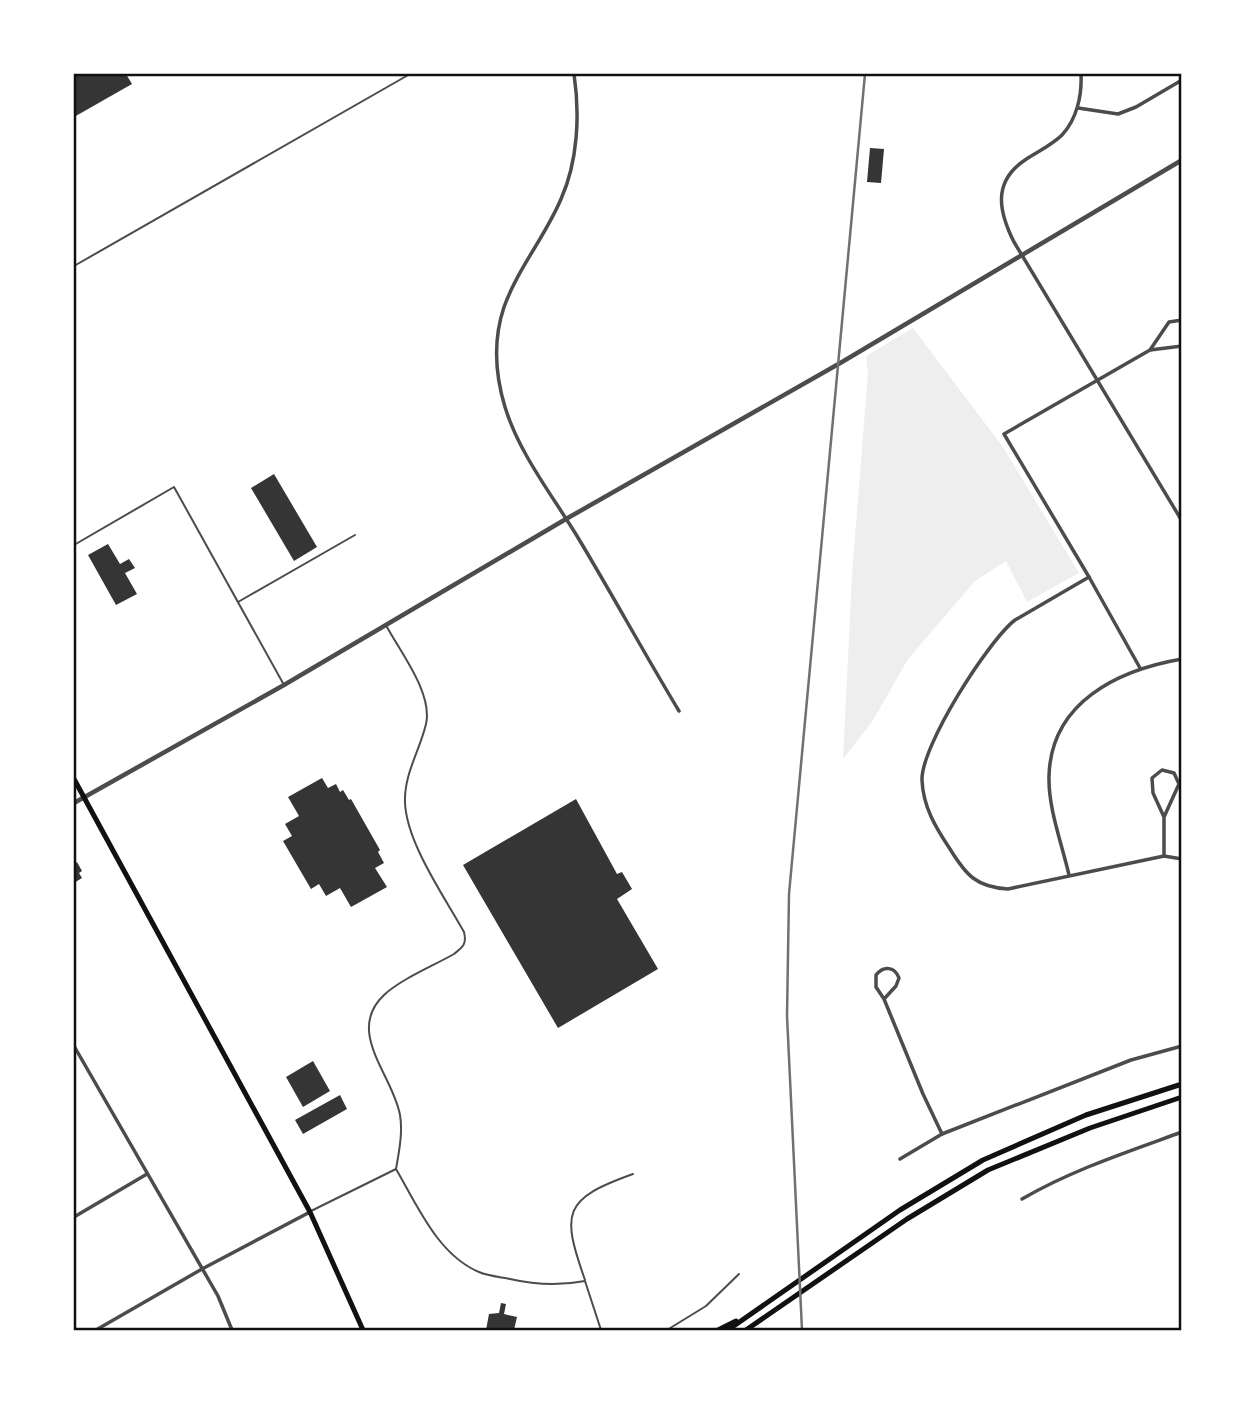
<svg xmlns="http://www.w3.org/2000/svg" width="1255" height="1404" viewBox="0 0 1255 1404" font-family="'Libre Baskerville',serif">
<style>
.green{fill:#eee}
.building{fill:#353535}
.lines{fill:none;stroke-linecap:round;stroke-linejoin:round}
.service{stroke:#4c4c4c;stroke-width:2}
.minor{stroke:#4c4c4c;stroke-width:3.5}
.tertiary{stroke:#4c4c4c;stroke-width:4.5}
.primary{stroke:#111;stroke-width:5}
.rail{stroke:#707070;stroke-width:2.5}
.neatline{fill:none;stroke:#111;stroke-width:2.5}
</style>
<rect width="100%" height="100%" fill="#fff"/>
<path class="green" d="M913 328 1003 447 1079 573 1027 602 1006 561 975 581 908 659 872 722 843 759 852 575 868 373 866 356Z"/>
<g class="building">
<path d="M74 74H126L132 84 74 117Z"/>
<path d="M870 148 884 149 881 183 867 182Z"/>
<path d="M274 474 317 547 294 561 251 488Z"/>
<path d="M108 544 120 564 129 559 135 568 125 573 137 594 116 605 88 555Z"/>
<path d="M322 778 328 788 336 784 340 792 343 790 349 800 351 799 380 850 378 852 384 863 375 868 387 887 351 907 340 888 326 896 319 884 311 889 283 841 292 836 285 824 299 816 288 797Z"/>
<path d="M576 799 617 874 622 872 632 889 617 899 658 969 558 1028 463 865Z"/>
<path d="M77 862 82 871 79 873 82 878 74 883V864Z"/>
<path d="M313 1061 330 1091 303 1107 286 1077Z"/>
<path d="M340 1095 347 1109 303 1134 295 1120Z"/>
<path d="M501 1303 506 1304 504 1314 517 1317 514 1330H486L489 1314 499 1313Z"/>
</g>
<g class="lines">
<g class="service">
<path d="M74 266 410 74"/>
<path d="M74 545 174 487 284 685"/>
<path d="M238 602 355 535"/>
<path d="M387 627C401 653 433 694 426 724 420 750 404 774 405 802 406 842 444 896 464 932 467 944 463 947 454 954 433 966 401 979 384 995 345 1032 393 1075 400 1115 403 1132 399 1152 396 1169"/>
<path d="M311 1211 396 1169C417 1205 438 1255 479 1272 488 1276 500 1277 510 1279 536 1285 559 1286 585 1281L601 1330"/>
<path d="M585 1280C561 1212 563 1199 633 1174"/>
<path d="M667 1330 706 1306 739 1274"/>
</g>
<g class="minor">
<path d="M574 74C580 114 578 161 561 199 545 237 518 268 504 307 493 340 495 374 505 407 519 453 552 495 577 536 612 594 644 653 679 711"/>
<path d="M1081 74C1082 95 1077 119 1062 135 1052 145 1037 152 1025 160 992 182 999 212 1014 242L1182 521"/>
<path d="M1078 108 1118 114 1136 107 1182 80"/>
<path d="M1150 350 1169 322 1182 320"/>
<path d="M1089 577 1015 620C988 641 921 746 922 780 923 807 936 828 950 849 966 875 976 887 1008 889L1164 856 1182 859"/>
<path d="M1140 668 1089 577 1004 434 1150 350 1182 346"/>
<path d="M1164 856V817L1179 784 1174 773 1162 770 1152 778 1153 793 1164 817"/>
<path d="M1069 875C1062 844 1048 808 1049 776 1051 702 1118 670 1182 659"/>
<path d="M884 999 896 986 899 978C895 967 884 965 876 975V987L884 999 923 1094 942 1134"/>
<path d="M74 1046 218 1296 232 1330"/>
<path d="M900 1159 942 1134 1131 1060 1182 1046"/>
<path d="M1022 1199C1072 1170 1127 1152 1182 1132"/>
<path d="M74 1217 147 1174"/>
<path d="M96 1330 202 1269 310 1212"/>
</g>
<path class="tertiary" d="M74 803 284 685 566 519 842 362 1182 160"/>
<g class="primary">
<path d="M74 779 310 1212 363 1330"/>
<path d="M718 1330 736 1321"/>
<path d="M728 1330 900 1210 983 1160 1086 1115 1182 1084"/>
<path d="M746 1330 907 1219 988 1170 1090 1128 1182 1097"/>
</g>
<path class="rail" d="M802 1330 787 1016 789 894 865 74"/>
</g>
<rect width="1255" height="1404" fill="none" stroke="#ffffff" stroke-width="150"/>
<rect x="75" y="75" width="1105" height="1254" class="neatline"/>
</svg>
